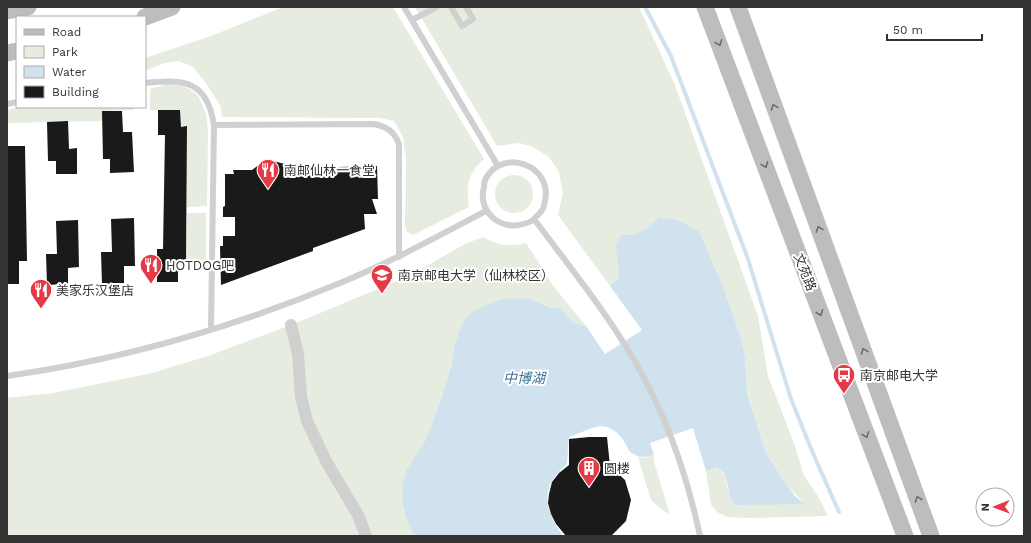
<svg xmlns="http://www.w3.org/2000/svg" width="1031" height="543" viewBox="0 0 1031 543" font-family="'Work Sans','Noto Sans SC',sans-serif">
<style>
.green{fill:#e6ecdf}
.water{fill:#cfe2ee}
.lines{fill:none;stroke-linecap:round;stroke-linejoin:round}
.stream{stroke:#cfe2ee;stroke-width:4}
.building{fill:#1a1a1a}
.lane{stroke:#d0d0d0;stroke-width:6}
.street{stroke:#d0d0d0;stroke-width:12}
.secondary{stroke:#bdbdbd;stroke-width:17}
.oneway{stroke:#6a6a6a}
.labels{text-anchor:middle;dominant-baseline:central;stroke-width:4;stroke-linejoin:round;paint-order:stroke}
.poi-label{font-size:13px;fill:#333;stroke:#fff;text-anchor:start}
.street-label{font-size:13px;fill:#333;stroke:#fff}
.water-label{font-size:14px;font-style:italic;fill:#3f7597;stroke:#fff}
</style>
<rect width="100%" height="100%" fill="#fff"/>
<g class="green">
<path d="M283 7H393L484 159C467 174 466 186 469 207L413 235 407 232 405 226 406 160 403 137 394 121 380 118 222 117 221 107 206 83 193 67 179 61 164 63 145 71V58L211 36Z"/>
<path d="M415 7H639L675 85 758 316 768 376 795 446 804 476 818 496 828 516 749 518 727 517 717 512 711 505 706 471 717 468 725 475 728 489 804 503 786 484 766 453 747 392 745 356 741 338 724 289 699 231 676 219 659 217 646 228 634 235 622 234 619 277 610 286 558 215 563 193 559 172 548 156 531 146 518 143 497 146Z"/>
<path d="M168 84 180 85 191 90 198 96 206 113 208 132 207 206 187 207V127H181L180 110H150V89Z"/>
<path d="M21 107H134V110L102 111V121L7 123V110Z"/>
<circle cx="514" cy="194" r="19"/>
<path d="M187 213H206V264H186Z"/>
<path d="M483 237C500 246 508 247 526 243L554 287 586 326 574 323 560 308H550L531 299H521L454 346 452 362 448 378 431 427 424 443 413 533 417 536H7V398L53 393 152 373 208 356 291 325 407 277 465 244Z"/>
<path d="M654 455V462L670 515 660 508 651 500 638 457 645 458Z"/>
</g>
<path class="water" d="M659 217 676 219 699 231 724 289 741 338 745 356 747 393 766 453 786 484 796 497 805 504 737 505 732 502 725 474 717 468 706 471 693 428 650 443 654 455C642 458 639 458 629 451 624 438 612 423 596 427 587 429 578 434 569 437L567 464C564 467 560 470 558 473 539 493 549 517 563 536H417L413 533 406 517 402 501 403 484 407 469 424 443 431 427 448 378 452 362 454 346 465 318 477 309 499 300 508 298 531 299 550 308H560L574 323 586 326 605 354 642 330 610 286 619 277 616 245 622 234 634 235 646 228Z"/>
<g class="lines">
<path class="stream" d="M645 7 671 56 748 259 791 399 812 451 839 512"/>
</g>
<g class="building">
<path d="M158 110H180L181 127 187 126 186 264H178V282H157V249H163L165 135H158Z"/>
<path d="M102 111H122L123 132H132L134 172 110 173V159H103Z"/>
<path d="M68 121 69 149 77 148V174H56V161H48L47 122Z"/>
<path d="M7 146H25L27 261H19V284H7Z"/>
<path d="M273 161 285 164 293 169H311L312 173 339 172V167L377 166 378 199H372L377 214H364L365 229 313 248V251L221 285 220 246H223V236H235V217H223V207L225 206V174H234L233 170H252L260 164Z"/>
<path d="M134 218 135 266H124V283L102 284 101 252H112L111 219Z"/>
<path d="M78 220 79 267 68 268V284L47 285 46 254H57L56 221Z"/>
<path d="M589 437H607L610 466 625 480 631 500 626 521 611 536H566L556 524 551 514 548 503 549 494 552 482 559 473 569 465V439Z"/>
</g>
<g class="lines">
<g class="lane">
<path d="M404 7 498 166"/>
<path d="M451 7 462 26 473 19 466 7"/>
<path d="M412 20 437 7"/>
<path d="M145 83C184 79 207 80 214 125L211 329"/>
<path d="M7 104 17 102"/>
<path d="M214 125 374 124C387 127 394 131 399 144V257"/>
<path d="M534 219C536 216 541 213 542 210 544 208 544 204 545 201 553 166 504 147 486 178 485 180 484 184 484 187 477 211 500 231 523 224 528 223 531 222 534 219 572 270 613 320 643 376 670 426 688 480 700 536"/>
<path d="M7 376C121 360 234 327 340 283 391 262 438 236 486 211"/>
</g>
<path class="street" d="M291 325 298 354 301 397 307 421 326 461 358 515 366 536"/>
<g class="secondary">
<path d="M705 7 905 536"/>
<path d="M738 7 931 536"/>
<path d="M7 11 28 7"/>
<path d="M145 17 172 7"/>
<path d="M7 53 17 51"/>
</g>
</g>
<defs><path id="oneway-chevron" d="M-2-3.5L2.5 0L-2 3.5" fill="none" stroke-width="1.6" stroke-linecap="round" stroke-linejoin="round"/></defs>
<g class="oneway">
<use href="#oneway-chevron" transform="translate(719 43) rotate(69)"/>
<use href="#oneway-chevron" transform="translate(774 107) rotate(-110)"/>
<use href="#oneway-chevron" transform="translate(765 165) rotate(69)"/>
<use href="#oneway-chevron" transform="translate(819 229) rotate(-110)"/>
<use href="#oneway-chevron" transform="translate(820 313) rotate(69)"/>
<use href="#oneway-chevron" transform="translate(864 351) rotate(-110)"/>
<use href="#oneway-chevron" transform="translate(866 435) rotate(69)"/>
<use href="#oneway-chevron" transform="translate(918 499) rotate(-110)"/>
</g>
<defs>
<g id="restaurant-pin" transform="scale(1.15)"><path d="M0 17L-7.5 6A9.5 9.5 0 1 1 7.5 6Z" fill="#e63946" stroke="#fff"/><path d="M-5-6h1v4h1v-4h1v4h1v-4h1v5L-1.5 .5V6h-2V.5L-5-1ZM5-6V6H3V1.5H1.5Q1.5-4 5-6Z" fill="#fff"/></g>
<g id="university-pin" transform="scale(1.15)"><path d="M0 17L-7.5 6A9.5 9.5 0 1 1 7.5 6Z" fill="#e63946" stroke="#fff"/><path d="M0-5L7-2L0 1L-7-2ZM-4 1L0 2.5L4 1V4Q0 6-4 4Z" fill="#fff"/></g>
<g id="bus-pin" transform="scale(1.15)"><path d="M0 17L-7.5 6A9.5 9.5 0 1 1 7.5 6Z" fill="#e63946" stroke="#fff"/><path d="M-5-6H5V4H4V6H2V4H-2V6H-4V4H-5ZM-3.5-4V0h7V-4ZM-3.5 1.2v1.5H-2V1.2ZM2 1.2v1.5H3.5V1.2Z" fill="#fff"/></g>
<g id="building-pin" transform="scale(1.15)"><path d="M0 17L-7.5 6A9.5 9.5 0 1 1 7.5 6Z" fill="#e63946" stroke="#fff"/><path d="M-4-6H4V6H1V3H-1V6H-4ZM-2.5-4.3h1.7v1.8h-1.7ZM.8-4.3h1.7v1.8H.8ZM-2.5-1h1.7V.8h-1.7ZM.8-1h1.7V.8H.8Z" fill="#fff"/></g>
</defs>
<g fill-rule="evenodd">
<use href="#restaurant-pin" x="268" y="170"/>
<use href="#restaurant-pin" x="151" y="265"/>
<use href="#university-pin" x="382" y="275"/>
<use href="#restaurant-pin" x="41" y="290"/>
<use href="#bus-pin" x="844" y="375"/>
<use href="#building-pin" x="589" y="468"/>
</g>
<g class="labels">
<g class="poi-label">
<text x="284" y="170">南邮仙林一食堂</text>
<text x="166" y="265">HOTDOG吧</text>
<text x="398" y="275">南京邮电大学（仙林校区）</text>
<text x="56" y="290">美家乐汉堡店</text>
<text x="860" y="375">南京邮电大学</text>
<text x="604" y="468">圆楼</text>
</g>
<g class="street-label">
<text transform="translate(805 272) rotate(69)">文苑路</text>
</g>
<g class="water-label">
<text x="524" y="378">中博湖</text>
</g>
</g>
<rect width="1031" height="543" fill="none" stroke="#333333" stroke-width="16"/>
<rect x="16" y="16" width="130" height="92" fill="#ffffff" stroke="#adadad"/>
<rect x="24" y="29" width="20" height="6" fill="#bdbdbd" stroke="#adadad"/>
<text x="52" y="36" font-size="12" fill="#333333">Road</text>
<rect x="24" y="46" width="20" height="12" fill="#e6ecdf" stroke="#adadad"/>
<text x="52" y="56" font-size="12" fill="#333333">Park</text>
<rect x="24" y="66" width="20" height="12" fill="#cfe2ee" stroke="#adadad"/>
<text x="52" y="76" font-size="12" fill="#333333">Water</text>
<rect x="24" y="86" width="20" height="12" fill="#1a1a1a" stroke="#adadad"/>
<text x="52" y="96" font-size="12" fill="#333333">Building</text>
<g transform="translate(995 507) rotate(269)"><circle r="19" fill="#ffffff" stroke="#adadad"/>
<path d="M0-3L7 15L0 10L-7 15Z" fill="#e63946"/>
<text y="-6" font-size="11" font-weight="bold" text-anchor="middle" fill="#333333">N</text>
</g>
<path d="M887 34v6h95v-6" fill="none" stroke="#333333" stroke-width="2"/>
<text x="893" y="34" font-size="12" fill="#333333" stroke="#ffffff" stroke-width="3" paint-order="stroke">50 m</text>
</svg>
